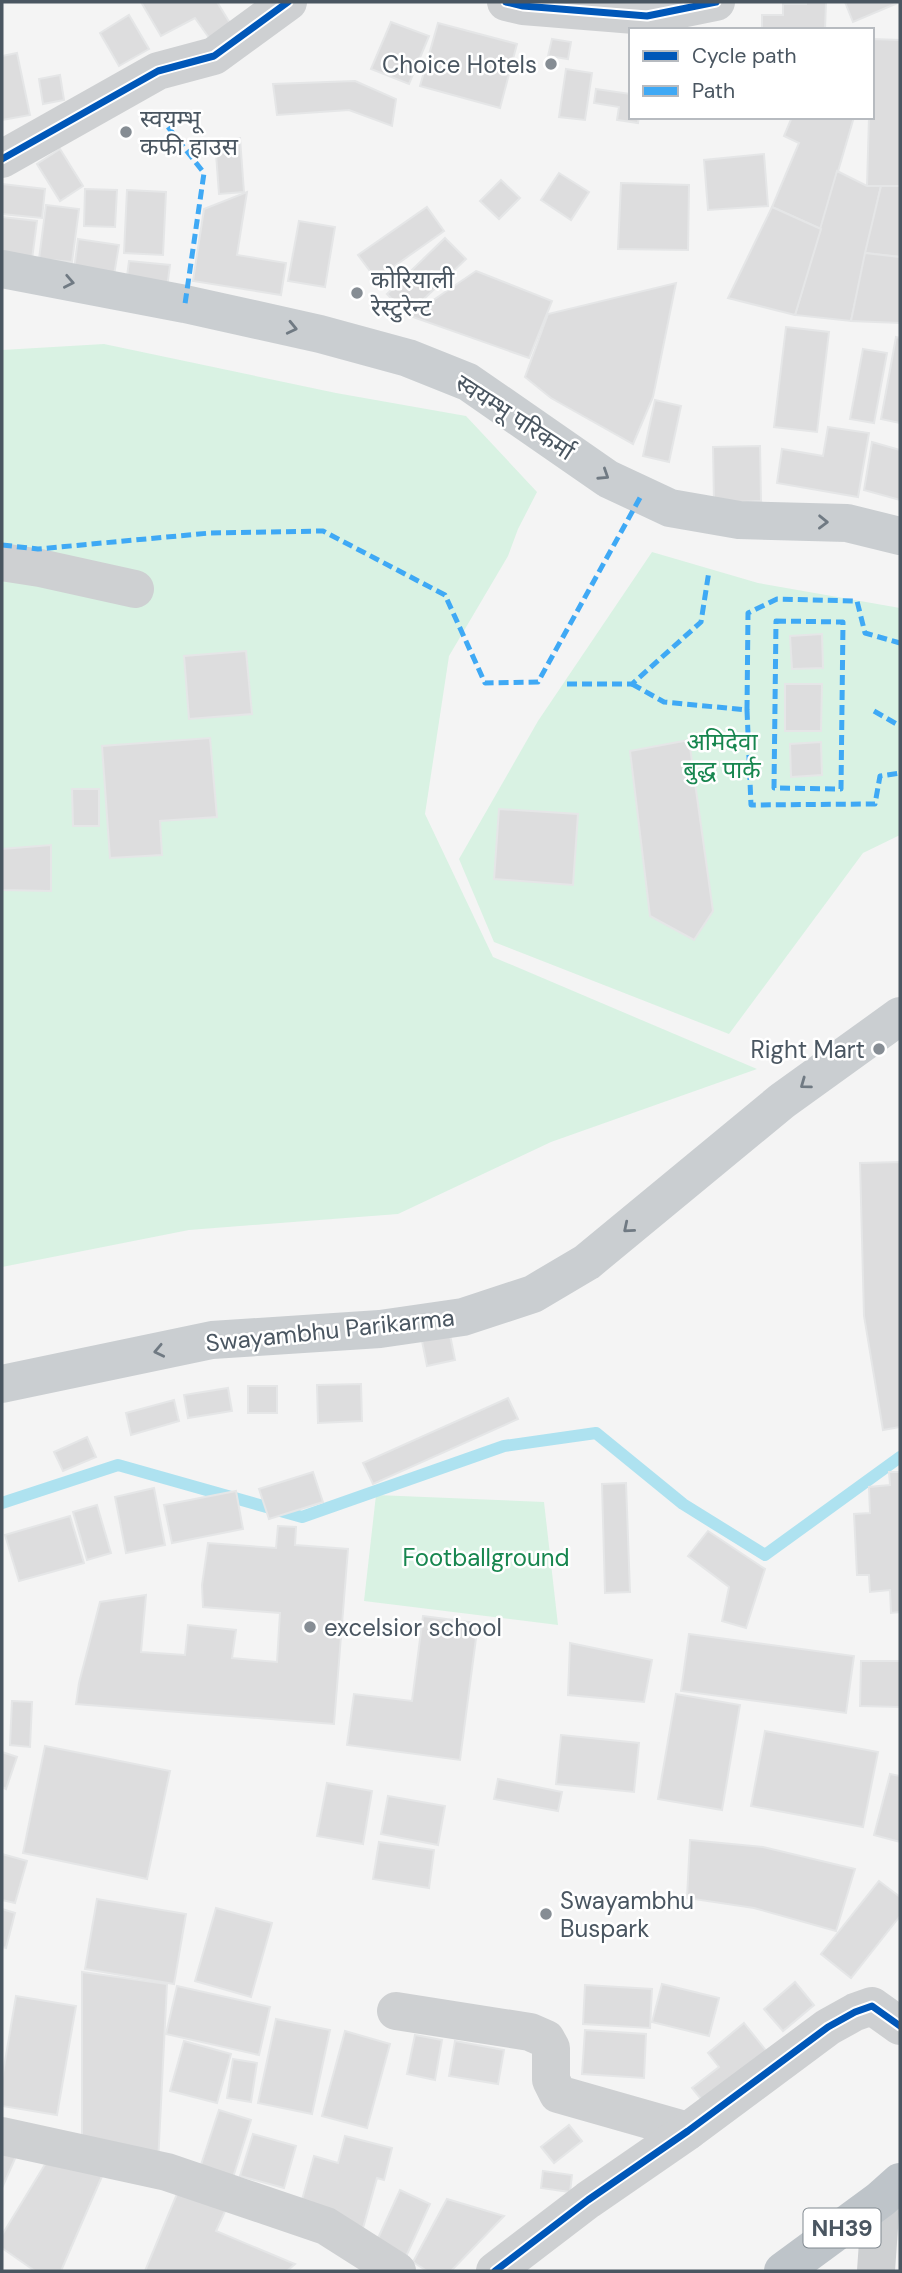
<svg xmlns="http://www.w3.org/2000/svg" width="902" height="2273" viewBox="0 0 902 2273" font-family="'DM Sans','Noto Sans Devanagari',sans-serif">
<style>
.green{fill:#d9f2e3}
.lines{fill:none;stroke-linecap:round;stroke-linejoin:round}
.stream{stroke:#aee2f0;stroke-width:12}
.building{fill:#ddddde;stroke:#e5e6e7;stroke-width:2}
.minor{stroke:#ced0d2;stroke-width:38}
.major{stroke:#caced1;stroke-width:38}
.highway{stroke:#bec4c9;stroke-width:38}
.quiet{stroke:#3fa9f5;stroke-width:5;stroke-dasharray:10 5;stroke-linecap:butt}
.cycleway-casing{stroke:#fff;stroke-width:11}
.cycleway{stroke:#0057b8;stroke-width:7}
.oneway{stroke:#707a83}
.poi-dot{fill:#868d94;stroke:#fff;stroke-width:2.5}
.labels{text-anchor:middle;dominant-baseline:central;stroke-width:5;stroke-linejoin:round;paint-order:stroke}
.shield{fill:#fff;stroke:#808990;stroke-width:2}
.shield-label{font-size:23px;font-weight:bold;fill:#4a5661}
.poi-label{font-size:24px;fill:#4a5661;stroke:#fff;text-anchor:start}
.street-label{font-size:24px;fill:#4a5661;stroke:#fff}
.park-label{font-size:24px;fill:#17864f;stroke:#fff}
</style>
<rect width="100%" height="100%" fill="#f4f4f4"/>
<g class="green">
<path d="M104 344 336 393 466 416 537 492 518 529 508 556 449 656 425 814 493 957 757 1069 551 1142 398 1214 189 1230 2 1267V350Z"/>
<path d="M652 552 758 583 900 608V835L863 853 729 1034 494 942 459 859 538 721Z"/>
<path d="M376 1495 544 1502 558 1625 364 1601Z"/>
</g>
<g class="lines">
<path class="stream" d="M2 1503 118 1465 302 1517 504 1446 596 1433 683 1504 765 1555 900 1457"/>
</g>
<g class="building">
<path d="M141 2H217L233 28 212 42 195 18 161 36Z"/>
<path d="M806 2H826L825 30H762V15H783V4H806Z"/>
<path d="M845 2H900L853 22Z"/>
<path d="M129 15 149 49 119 66 100 33Z"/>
<path d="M391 22 429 36 409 84 371 69Z"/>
<path d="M438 23 517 44 500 108 420 86Z"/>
<path d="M552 39 571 42 568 59 548 56Z"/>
<path d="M872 39 900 40V186H867L869 117H872Z"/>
<path d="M17 53 30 115 2 120V56Z"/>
<path d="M566 69 592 73 585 120 559 117Z"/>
<path d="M60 75 64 100 43 104 39 79Z"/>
<path d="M355 81 396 99 392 126 349 110 277 115 273 84Z"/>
<path d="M596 89 631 94V117H639L638 123 617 120 619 107 594 103Z"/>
<path d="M792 117H854L821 229 772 207 799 143 784 136Z"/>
<path d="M240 138 244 192 219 194 215 140Z"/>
<path d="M60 149 83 186 60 201 37 164Z"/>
<path d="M764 154 768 206 708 210 704 160Z"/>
<path d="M837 171 867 186H881L851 321 795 315Z"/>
<path d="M559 173 589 192 571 220 541 200Z"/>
<path d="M501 180 520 198 499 219 480 201Z"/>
<path d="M621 183 689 185 688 250 618 249Z"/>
<path d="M2 184 45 189 42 218 2 214Z"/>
<path d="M881 186H900V257L865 253Z"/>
<path d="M85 189 117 190 115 227 84 226Z"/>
<path d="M127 190 166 192 163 255 124 253Z"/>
<path d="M247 192 237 255 286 263 281 295 193 281 204 209Z"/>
<path d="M46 205 79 209 72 262 39 259Z"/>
<path d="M427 207 444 231 376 279 358 255Z"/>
<path d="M772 207 821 229 795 315 728 298Z"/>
<path d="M2 217 37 221 31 267 2 263Z"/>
<path d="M299 221 335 227 325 287 288 281Z"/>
<path d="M445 238 466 259 407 315 387 294Z"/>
<path d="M78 239 119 245 114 275 74 270Z"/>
<path d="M865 253 900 257V323L851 321Z"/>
<path d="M129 261 170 265 167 288 126 284Z"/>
<path d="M476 271 552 301 529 358 410 316Z"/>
<path d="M676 283 653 397 633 444 551 398 525 377 548 314Z"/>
<path d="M786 327 829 332 817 432 774 427Z"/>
<path d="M896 337 900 338V423L881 419Z"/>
<path d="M863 349 887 353 874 423 850 419Z"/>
<path d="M655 400 681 406 669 462 643 456Z"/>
<path d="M828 427 869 433 858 497 777 483 782 449 823 456Z"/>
<path d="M872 442 900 450V500L864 490Z"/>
<path d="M760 446 761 501 714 503 713 447Z"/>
<path d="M822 634 823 668 792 669 790 636Z"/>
<path d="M246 651 252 714 189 719 184 656Z"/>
<path d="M785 684H822L821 731H785Z"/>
<path d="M210 738 217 817 160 821 162 855 110 858 102 746Z"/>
<path d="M689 740 713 911 694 940 650 916 630 751Z"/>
<path d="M821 742 822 775 791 777 790 744Z"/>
<path d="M72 789H99V826H73Z"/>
<path d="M499 809 578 814 573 885 494 879Z"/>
<path d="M51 845V891L2 890V849Z"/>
<path d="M900 1162V1427L883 1430 864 1316 860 1163Z"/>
<path d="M450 1335 455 1360 427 1366 422 1341Z"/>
<path d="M361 1384 362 1421 318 1423 317 1385Z"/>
<rect x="248" y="1386" width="29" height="27"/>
<path d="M228 1388 232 1411 188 1418 184 1395Z"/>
<path d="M508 1398 518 1419 373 1484 363 1463Z"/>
<path d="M174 1400 179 1421 131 1435 126 1413Z"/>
<path d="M87 1437 96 1457 63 1471 54 1452Z"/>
<path d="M313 1472 323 1502 269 1519 259 1489Z"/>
<path d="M889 1472H900V1612L891 1613 890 1590 870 1592 869 1575H857L854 1514 870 1513 869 1487 890 1485Z"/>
<path d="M626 1483 630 1592 605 1593 602 1484Z"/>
<path d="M154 1488 165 1545 126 1553 115 1497Z"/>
<path d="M236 1491 243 1529 172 1543 164 1505Z"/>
<path d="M97 1505 111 1553 87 1560 73 1512Z"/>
<path d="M70 1516 84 1563 19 1581 5 1535Z"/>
<path d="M278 1526 296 1527 295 1545 348 1549 334 1724 76 1704 79 1683 100 1602 146 1595 141 1652 185 1655 188 1625 236 1630 232 1658 277 1662 280 1613 203 1607 202 1585 208 1543 276 1548Z"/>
<path d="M708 1531 765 1569 746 1628 722 1621 729 1587 688 1556Z"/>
<path d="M423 1616 478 1623 460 1760 347 1745 354 1694 412 1701Z"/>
<path d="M689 1634 854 1656 846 1713 681 1691Z"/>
<path d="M570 1643 652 1660 644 1702 568 1695Z"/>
<path d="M861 1661H900V1707L860 1706Z"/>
<path d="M676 1694 740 1705 722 1810 658 1799Z"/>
<path d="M12 1701 32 1702 30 1747 10 1745Z"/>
<path d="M765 1731 878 1752 863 1827 751 1806Z"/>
<path d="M561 1735 639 1743 634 1792 556 1784Z"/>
<path d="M45 1746 170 1771 147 1879 23 1853Z"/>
<path d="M2 1752 17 1757 6 1789 2 1787Z"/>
<path d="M890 1774 900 1776V1842L874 1835Z"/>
<path d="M498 1779 562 1792 558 1811 494 1799Z"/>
<path d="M327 1783 372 1791 363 1844 317 1836Z"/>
<path d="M388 1796 445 1806 438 1845 381 1834Z"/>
<path d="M690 1840 763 1847 855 1869 836 1931 754 1908 687 1898Z"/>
<path d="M379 1842 434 1850 429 1888 373 1879Z"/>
<path d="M2 1854 27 1861 15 1903 2 1900Z"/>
<path d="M879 1881 900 1897V1916L851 1978 821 1954Z"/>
<path d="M97 1899 186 1914 174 1984 85 1969Z"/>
<path d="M216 1908 272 1923 251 1997 195 1981Z"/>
<path d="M2 1909 15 1913 6 1948 2 1947Z"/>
<path d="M82 1972 167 1984 158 2163 82 2139Z"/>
<path d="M795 1982 814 2005 783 2031 764 2009Z"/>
<path d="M662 1984 719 1998 709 2036 652 2022Z"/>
<path d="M585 1985 652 1989 650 2028 583 2024Z"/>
<path d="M177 1986 270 2007 259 2055 166 2034Z"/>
<path d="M16 1996 76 2006 57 2115 2 2106V2079Z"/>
<path d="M276 2019 330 2030 312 2114 258 2103Z"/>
<path d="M744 2023 772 2058 709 2109 692 2088 719 2067 708 2053Z"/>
<path d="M585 2030 646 2034 644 2078 582 2074Z"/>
<path d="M345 2031 390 2044 367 2128 322 2116Z"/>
<path d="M415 2035 442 2040 435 2080 407 2074Z"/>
<path d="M184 2041 231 2054 217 2103 170 2091Z"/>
<path d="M455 2041 504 2050 498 2084 449 2076Z"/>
<path d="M233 2059 257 2063 251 2102 227 2098Z"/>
<path d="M219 2110 251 2120 230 2187 197 2177Z"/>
<path d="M569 2125 582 2141 554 2163 541 2147Z"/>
<path d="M253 2134 296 2146 284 2188 240 2176Z"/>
<path d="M345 2136 392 2148 384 2180 377 2178 363 2228 299 2211 314 2156 338 2163Z"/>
<path d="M2 2137 21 2145 2 2188Z"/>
<path d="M52 2153 103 2174 61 2271H35L2 2248V2235Z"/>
<path d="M543 2171 572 2175 570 2192 541 2188Z"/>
<path d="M179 2189 227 2207 216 2231 295 2264 287 2271H145Z"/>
<path d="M400 2190 430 2204 404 2261 374 2247Z"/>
<path d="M447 2199 504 2216 451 2271H427L413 2262Z"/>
</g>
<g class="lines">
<g class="minor">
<path d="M506 2 523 6 647 16 716 2"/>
<path d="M2 159 158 71 214 56 288 2"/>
<path d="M2 562 40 568 135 589"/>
<path d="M396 2011 530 2032 546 2039 551 2048V2080L558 2094 688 2131"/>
<path d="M2 2136 167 2172 326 2226 397 2271"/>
<path d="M495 2271 588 2200 688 2131 828 2027 855 2012 872 2006 900 2026"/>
<path d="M876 2271 881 2199"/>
</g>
<g class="major">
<path d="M2 269 185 304 320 334 408 358 468 382 608 479 670 508 739 520 847 523 900 536"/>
<path d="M2 1384 212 1340 380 1329 463 1317 533 1294 587 1262 782 1101 900 1016"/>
</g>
<path class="highway" d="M783 2271 881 2199 900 2182"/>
<g class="quiet">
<path d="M168 127 204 173 185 304"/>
<path d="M2 545 38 549 210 533 323 531 445 595 485 683 538 682 641 496"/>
<path d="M776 621 843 622 841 789 774 788Z"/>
<path d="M567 684H632L701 622 709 571"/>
<path d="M632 684 664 702 747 710 751 805 875 804 880 776 900 773"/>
<path d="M747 710 748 613 777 599 857 601 865 633 900 643"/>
<path d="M874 711 900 726"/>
</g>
<g class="cycleway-casing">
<g id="cycleway">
<path d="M506 2 523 6 647 16 716 2"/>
<path d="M2 159 158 71 214 56 288 2"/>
<path d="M495 2271 588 2200 688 2131 828 2027 855 2012 872 2006 900 2026"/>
</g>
</g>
<use href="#cycleway" class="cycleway"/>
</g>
<defs><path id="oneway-chevron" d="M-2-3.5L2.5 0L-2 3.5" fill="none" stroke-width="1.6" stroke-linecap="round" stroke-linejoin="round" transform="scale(1.75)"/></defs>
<g class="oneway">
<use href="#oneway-chevron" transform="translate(69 282) rotate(11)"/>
<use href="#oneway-chevron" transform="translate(292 328) rotate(13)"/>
<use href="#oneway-chevron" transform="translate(604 475) rotate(33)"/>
<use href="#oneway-chevron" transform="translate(823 522) rotate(1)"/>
<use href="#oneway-chevron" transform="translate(805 1084) rotate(144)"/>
<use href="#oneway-chevron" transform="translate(628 1228) rotate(140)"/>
<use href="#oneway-chevron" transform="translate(159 1351) rotate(168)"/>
</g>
<g class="poi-dot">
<circle cx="551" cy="64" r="7"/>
<circle cx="126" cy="132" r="7"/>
<circle cx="357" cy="293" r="7"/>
<circle cx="879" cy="1049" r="7"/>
<circle cx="310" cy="1627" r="7"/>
<circle cx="546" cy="1914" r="7"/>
</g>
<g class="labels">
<rect class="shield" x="803.5" y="2208.5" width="77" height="39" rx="5"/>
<g class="shield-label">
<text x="842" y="2228">NH39</text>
</g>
<g class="poi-label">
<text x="537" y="64" text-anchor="end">Choice Hotels</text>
<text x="140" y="118">स्वयम्भू<tspan x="140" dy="28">कफी हाउस</tspan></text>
<text x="371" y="279">कोरियाली<tspan x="371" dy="28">रेस्टुरेन्ट</tspan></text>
<text x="865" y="1049" text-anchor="end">Right Mart</text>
<text x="324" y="1627">excelsior school</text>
<text x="560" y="1900">Swayambhu<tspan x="560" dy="28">Buspark</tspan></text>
</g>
<g class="street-label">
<text transform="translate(515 417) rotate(33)">स्वयम्भू परिकर्मा</text>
<text transform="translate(330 1330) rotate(-6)">Swayambhu Parikarma</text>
</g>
<g class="park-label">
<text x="722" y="741">अमिदेवा<tspan x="722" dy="28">बुद्ध पार्क</tspan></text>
<text x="486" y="1557">Footballground</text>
</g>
</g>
<rect width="902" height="2273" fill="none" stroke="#4a5661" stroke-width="7"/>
<rect x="629" y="28" width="245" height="91" fill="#ffffff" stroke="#b7bbc0" stroke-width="2"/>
<rect x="643" y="51" width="35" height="10" fill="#0057b8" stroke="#b7bbc0" stroke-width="2"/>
<text x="692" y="63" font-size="21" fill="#4a5661">Cycle path</text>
<rect x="643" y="86" width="35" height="10" fill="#3fa9f5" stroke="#b7bbc0" stroke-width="2"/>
<text x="692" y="98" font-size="21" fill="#4a5661">Path</text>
</svg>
